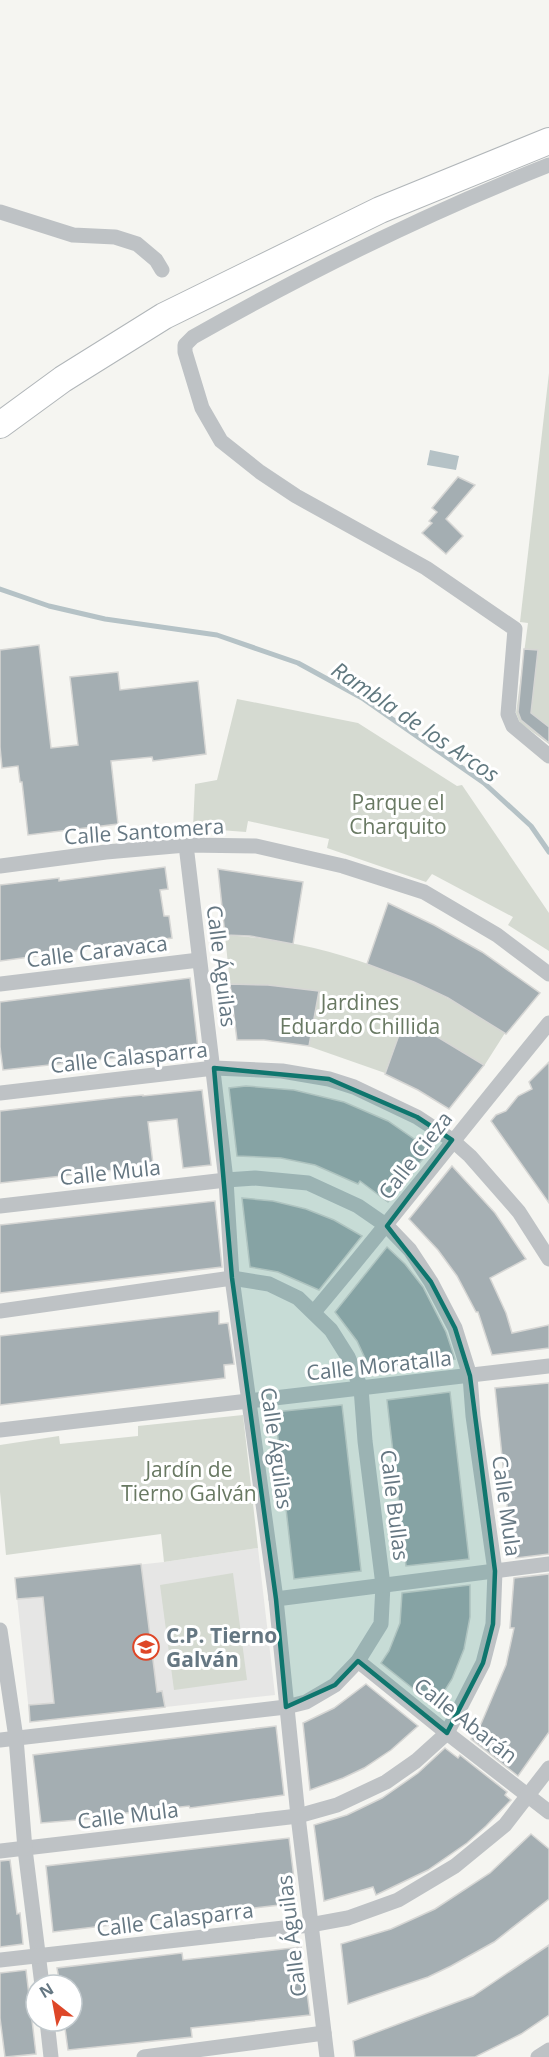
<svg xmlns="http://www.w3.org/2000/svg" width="549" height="2057" viewBox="0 0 549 2057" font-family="'Open Sans',sans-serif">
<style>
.built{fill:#e6e6e5}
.green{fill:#d5dad1}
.water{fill:#b5c2c6}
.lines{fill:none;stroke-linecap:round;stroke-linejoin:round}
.stream{stroke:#b5c2c6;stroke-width:5}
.building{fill:#a4aeb2;stroke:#d6d6d4;stroke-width:1.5}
.primary-casing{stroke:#b1b6b9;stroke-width:28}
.minor{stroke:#bec2c5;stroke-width:15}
.primary{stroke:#fff;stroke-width:26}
.marked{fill:#0f766e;fill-opacity:0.2;stroke:#0f766e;stroke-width:4.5;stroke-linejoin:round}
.labels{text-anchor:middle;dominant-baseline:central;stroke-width:6;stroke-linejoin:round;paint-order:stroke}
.park-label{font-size:21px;fill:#697963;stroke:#fff}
.street-label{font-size:21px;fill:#657782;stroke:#fff}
.poi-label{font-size:21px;font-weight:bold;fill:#657782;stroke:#fff;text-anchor:start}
.water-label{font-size:22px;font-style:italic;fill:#60787f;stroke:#fff}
</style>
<rect width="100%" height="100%" fill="#f5f5f1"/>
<path class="built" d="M258 1548 275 1695 30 1722 15 1578 164 1562Z"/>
<g class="green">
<path d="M549 373V744L520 723 516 713 528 623 520 622Z"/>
<path d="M237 699 358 723 457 786 462 785 549 913V951L508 925 513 917 432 874 426 882 327 848 329 839 248 821 246 832 193 828 195 784 217 780Z"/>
<path d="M225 935C325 941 423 977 505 1033L484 1066 436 1036 404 1021 385 1073 308 1046 309 1045 319 991 268 985 230 984Z"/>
<path d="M243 1415 258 1548 164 1562 161 1534 6 1555 0 1492V1445L59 1436 60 1444 138 1436V1426Z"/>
<path d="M233 1573 247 1680 174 1690 160 1585Z"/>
</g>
<path class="water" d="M430 450 459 456 456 470 427 465Z"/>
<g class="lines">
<path class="stream" d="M0 589 49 606 105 619 217 635 298 663 362 698 484 783 531 826 549 852"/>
</g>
<g class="building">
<path d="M458 477 475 485 446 519 463 536 446 554 422 533 432 523 429 521 437 512 432 508Z"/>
<path d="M39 645 51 748 78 745 70 677 118 672 120 690 198 681 206 754 153 761 152 757 111 761 118 824 28 835 22 782H20L18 766 2 768 0 747V650Z"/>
<path d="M524 649 538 650 531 713 549 727V743L521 720 518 712Z"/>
<path d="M165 867 168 889 160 890 164 916H169L172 938 0 961V885L59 878V881Z"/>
<path d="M218 869 303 882 293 944 250 936 225 935Z"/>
<path d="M388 903 434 925 482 952 540 993 506 1034 448 998 414 982 367 964Z"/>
<path d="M190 978 198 1049 3 1070 0 1047V1002Z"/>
<path d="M230 984 268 985 319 991 309 1046 264 1040H237Z"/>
<path d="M404 1021 436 1036 484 1065 449 1109 418 1090 385 1074Z"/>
<path d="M549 1062V1203L491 1121 496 1115 506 1111 518 1096 532 1089 529 1082Z"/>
<path d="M246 1086 294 1090 344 1102 388 1121 430 1150 388 1202 360 1181 358 1184 315 1165 281 1158 237 1156 229 1088Z"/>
<path d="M202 1090 211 1165 183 1168 177 1119 148 1122 153 1164 151 1166 0 1183V1111L122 1097 143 1095V1096Z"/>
<path d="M452 1166 495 1213 526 1259 490 1278 506 1313 512 1333 549 1325V1348L492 1355 478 1312H476L457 1276 438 1250 409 1219Z"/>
<path d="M242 1198 273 1201 306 1209 334 1220 362 1236 319 1290 278 1272 250 1267Z"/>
<path d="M215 1201 222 1267 0 1293V1225Z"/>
<path d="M387 1247 405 1264 423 1287 446 1332 455 1359 370 1369 357 1341 335 1312Z"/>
<path d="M219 1311V1324L228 1323 234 1364 224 1365 225 1378 0 1405V1336Z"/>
<path d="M549 1383V1554L516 1558V1554H512L495 1388Z"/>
<path d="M450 1392 469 1559 406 1566 387 1400Z"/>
<path d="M342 1405 361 1571 294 1579 275 1412Z"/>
<path d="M141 1564 157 1692 162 1691 165 1707 30 1722 29 1705 54 1703 43 1597 17 1599 15 1578Z"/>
<path d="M549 1574V1732L518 1776 471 1739 481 1724 506 1665 514 1628H510L514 1578Z"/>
<path d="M470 1585V1617L464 1649 452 1679 435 1706 381 1663 389 1651 400 1623 402 1593Z"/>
<path d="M366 1684 418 1726 391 1750 364 1768 343 1778 310 1790 303 1723 334 1708Z"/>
<path d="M276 1726 284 1795 190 1808 189 1806 117 1814 102 1818 41 1823 33 1755Z"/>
<path d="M445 1748 458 1758 460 1755 507 1792 505 1795 511 1800 486 1826 467 1843 428 1870 376 1895 373 1887 324 1901 314 1825 347 1815 382 1798 418 1773Z"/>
<path d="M531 1834 549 1849V1899L494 1942 451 1966 428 1977 348 2004 341 1944 391 1929 435 1909 490 1873Z"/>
<path d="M289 1838 297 1903 53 1932 46 1866Z"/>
<path d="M10 1860 17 1914 20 1913 23 1944 0 1947V1861Z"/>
<path d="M549 1945V2015L521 2034 475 2057H355L353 2041 473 1996Z"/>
<path d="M301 1947 310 2015 191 2028 192 2037 68 2050 64 2021H72V1985H60L57 1968 182 1953 183 1960Z"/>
<path d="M26 1970 36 2054 5 2057 0 2018V1973Z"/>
</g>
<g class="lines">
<g class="primary-casing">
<path id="primary" d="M0 425 63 379 164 316 380 210 549 141"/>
</g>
<g class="minor">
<path d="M549 165C427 213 308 272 193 337L185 345V352L202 408 221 441 260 472 296 496 426 568 515 629 508 714 513 726 549 756"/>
<path d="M0 212 73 235 115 237 137 244 156 260 162 270"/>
<path d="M186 845 226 1180 232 1278 276 1599 298 1816 327 2057"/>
<path d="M0 866 106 852 186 845 256 846 343 866 424 892 497 935 549 974"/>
<path d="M0 984 199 960"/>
<path d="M0 1093 214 1068 282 1071 329 1079 354 1087 417 1117 452 1140 470 1156 519 1212 549 1259"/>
<path d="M0 1206 226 1180 255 1178 308 1183 358 1206 387 1226 410 1250 431 1282 455 1328 470 1376 473 1416 495 1571 493 1624 483 1663 447 1733 416 1761 386 1782 337 1805 298 1816 0 1851"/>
<path d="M0 1311 232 1278 269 1284 298 1298 331 1330 348 1357 361 1388 365 1441 383 1585 381 1624 358 1661 335 1685 306 1702 286 1707 0 1740"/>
<path d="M314 1312C394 1217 470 1119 549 1023"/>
<path d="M0 1430 549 1366"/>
<path d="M276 1599 549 1564"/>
<path d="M0 1630 16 1738 25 1849 42 1985"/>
<path d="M358 1661 447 1733 549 1812"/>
<path d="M0 1960 310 1925 348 1918 398 1900 455 1866 505 1825 549 1768"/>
<path d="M47 2021 51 2057"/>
<path d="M144 2057 324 2033"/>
<path d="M538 2057 549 2050"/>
</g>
<use href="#primary" class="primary"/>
</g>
<path class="marked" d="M214 1068 329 1079 417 1117 452 1140 387 1226 431 1282 455 1328 470 1376 495 1571 493 1624 483 1663 447 1733 358 1661 335 1685 286 1707 276 1599 232 1278Z"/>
<defs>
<g id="school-ring" transform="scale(1.35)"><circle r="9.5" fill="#fff" stroke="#de4728" stroke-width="1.5"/><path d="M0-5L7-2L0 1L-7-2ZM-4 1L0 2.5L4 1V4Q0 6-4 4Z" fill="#de4728"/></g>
</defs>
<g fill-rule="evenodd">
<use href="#school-ring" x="146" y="1647"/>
</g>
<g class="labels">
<g class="park-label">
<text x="398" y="802">Parque el<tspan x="398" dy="24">Charquito</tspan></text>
<text x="360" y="1002">Jardines<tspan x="360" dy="24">Eduardo Chillida</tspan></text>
<text x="189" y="1469">Jardín de<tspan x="189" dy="24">Tierno Galván</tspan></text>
</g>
<g class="street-label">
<text transform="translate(144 831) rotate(-4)">Calle Santomera</text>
<text transform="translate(97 951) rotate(-7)">Calle Caravaca</text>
<text transform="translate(222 966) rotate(83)">Calle Águilas</text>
<text transform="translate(129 1057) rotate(-6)">Calle Calasparra</text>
<text transform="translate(415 1155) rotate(-52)">Calle Cieza</text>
<text transform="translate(110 1172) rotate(-6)">Calle Mula</text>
<text transform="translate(379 1365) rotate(-6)">Calle Moratalla</text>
<text transform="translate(277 1448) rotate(82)">Calle Águilas</text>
<text transform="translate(395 1505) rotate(83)">Calle Bullas</text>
<text transform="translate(507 1506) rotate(82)">Calle Mula</text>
<text transform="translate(466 1720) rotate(38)">Calle Abarán</text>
<text transform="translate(128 1815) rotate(-7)">Calle Mula</text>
<text transform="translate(175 1919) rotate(-7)">Calle Calasparra</text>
<text transform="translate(291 1936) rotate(-97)">Calle Águilas</text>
</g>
<g class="poi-label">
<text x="166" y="1635">C.P. Tierno<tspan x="166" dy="24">Galván</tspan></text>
</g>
<g class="water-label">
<text transform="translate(416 721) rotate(34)">Rambla de los Arcos</text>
</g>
</g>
<g transform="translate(54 2003) rotate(329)"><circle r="28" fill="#ffffff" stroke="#c1c9cd" stroke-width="1.5"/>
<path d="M0-4.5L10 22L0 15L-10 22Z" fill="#de4728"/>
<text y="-9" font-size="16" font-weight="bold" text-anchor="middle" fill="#657782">N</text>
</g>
</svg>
